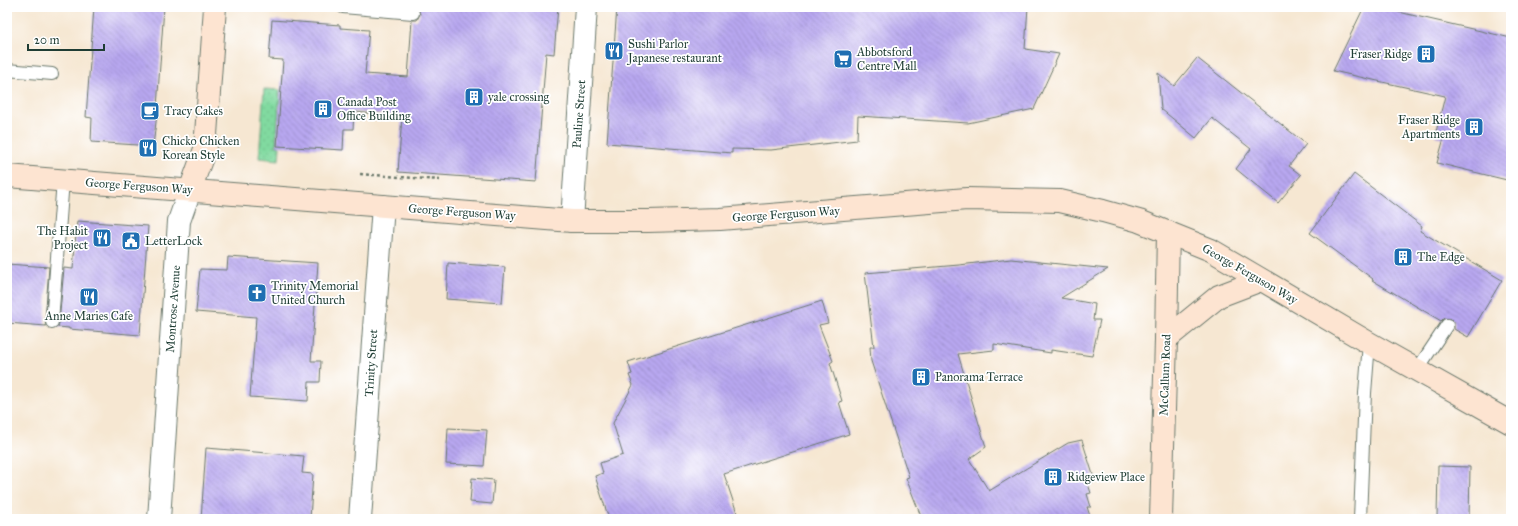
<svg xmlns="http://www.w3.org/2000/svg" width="1518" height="526" viewBox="0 0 1518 526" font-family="'IM FELL Great Primer',serif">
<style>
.grass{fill:url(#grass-dots);stroke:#508c6a}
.building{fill:url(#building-back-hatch)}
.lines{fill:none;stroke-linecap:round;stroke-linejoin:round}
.lane-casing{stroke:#6a786b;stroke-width:14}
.street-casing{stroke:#6a786b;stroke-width:24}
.secondary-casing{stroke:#6a786b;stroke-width:24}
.path{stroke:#6a786b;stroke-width:2.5;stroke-dasharray:3 3;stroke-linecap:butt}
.lane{stroke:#fff;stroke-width:12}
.street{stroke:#fff;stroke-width:22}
.secondary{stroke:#fde4d1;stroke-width:22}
.labels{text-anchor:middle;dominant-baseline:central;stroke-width:3.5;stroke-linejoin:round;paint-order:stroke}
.poi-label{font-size:12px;fill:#1f3d34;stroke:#fff;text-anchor:start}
.street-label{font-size:12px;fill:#1f3d34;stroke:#fff}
</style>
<defs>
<pattern id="grass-dots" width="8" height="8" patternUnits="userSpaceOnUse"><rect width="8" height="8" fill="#81daa0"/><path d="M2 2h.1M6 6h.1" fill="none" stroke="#6fbc8a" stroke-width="1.8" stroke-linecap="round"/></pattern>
<pattern id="building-back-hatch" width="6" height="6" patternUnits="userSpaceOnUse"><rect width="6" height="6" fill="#b8a7f0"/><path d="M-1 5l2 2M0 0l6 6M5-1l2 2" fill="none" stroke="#9589c3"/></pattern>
</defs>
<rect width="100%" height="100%" fill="#fff"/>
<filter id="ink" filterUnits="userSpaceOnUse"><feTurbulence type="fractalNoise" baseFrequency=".025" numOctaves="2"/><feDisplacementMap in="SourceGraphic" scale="8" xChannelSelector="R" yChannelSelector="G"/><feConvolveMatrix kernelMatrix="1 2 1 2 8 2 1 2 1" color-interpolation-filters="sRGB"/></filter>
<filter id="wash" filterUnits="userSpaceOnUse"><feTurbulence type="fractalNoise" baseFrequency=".012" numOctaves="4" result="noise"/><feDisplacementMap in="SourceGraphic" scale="16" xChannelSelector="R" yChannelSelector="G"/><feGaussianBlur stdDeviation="0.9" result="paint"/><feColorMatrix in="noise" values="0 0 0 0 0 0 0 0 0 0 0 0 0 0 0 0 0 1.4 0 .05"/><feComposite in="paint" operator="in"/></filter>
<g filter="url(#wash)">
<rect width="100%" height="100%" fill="#f6e7d2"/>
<path class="grass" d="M264 89 280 90 276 146 280 147 279 160 259 158Z"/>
<g id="blocks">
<g class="building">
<path d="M94 7H164L156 122 153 146 91 142 92 118 86 117Z"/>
<path d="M417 7H558L554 54 546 53 536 182 398 172 402 116 354 112 353 129H344L343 150 277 146 283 60 269 59 272 20 340 25V28L369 30 365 74 408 77 412 20H417L420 14Z"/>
<path d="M617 7H1028L1025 49 1059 54 1034 109 968 123 858 116 857 140 771 150 732 149V153L607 143Z"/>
<path d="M1364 7H1377L1511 38V181L1437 163 1444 138 1435 136 1445 96 1333 71Z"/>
<path d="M1197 58 1306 144 1289 166 1301 175 1278 203 1236 169 1251 149 1212 118 1196 138 1161 109 1158 73 1174 86Z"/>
<path d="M1354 174 1422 226 1420 231 1502 280 1468 337 1454 329V322L1451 319 1444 318 1441 321 1372 280 1373 279 1310 233Z"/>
<path d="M77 221 148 226 140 335 69 329V328L58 327 59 323 64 268 73 269Z"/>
<path d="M228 257 318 263 311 361H321L320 382H309L308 401 250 397 256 317 196 312 200 269 227 270Z"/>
<path d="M1011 259 1108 269 1061 298 1095 304 1093 320H1100L1092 356 1051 350V353L994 344V350L958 354 986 447 969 459 989 491 1068 443 1082 440 1095 481 1088 484 1091 493 1087 494 1091 507H1087L1091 519H922L906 478 909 477 871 361 870 347H874L865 273 959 265Z"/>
<path d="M448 263 505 267 502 303 446 299Z"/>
<path d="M7 264 49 267 45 321 46 326 7 323Z"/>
<path d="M822 301 828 323 819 325 833 361 830 363 842 401 839 402 849 434 724 474 739 519H609L595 476 603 473 600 463 623 455 613 423 633 385 629 375 632 374 628 362Z"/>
<path d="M448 428 487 430 484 466 446 464Z"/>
<path d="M206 448 304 456 302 473 313 474 310 519H201Z"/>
<path d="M1438 466 1470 467 1469 519H1437Z"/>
<path d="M472 478 494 480 492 504 470 502Z"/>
</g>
</g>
</g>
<g filter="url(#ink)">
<use href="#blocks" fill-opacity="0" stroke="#6a786b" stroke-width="1"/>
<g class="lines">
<g class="lane-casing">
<g id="lane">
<path d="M343 7 413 13"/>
<path d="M7 70 52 74"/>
<path d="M52 322 63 180"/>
<path d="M1417 370 1447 325"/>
<path d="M1360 519 1365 393 1369 343"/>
</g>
</g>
<g class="street-casing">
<g id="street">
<path d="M572 221 586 7"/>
<path d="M159 519 179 221 190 190"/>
<path d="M360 519 383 206"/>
</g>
</g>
<g class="secondary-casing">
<g id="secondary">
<path d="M7 176 572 221H648L720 219 967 199 1060 201 1103 211 1139 221 1211 250 1369 343 1511 423"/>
<path d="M190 190 205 149 215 7"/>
<path d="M1166 339 1219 296 1261 280"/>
<path d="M1161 519 1166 339 1168 232"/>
</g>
</g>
<path class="path" d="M360 174 440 180"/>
<use href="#lane" class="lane"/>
<use href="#street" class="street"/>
<use href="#secondary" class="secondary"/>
</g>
</g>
<defs>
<g id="restaurant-square" transform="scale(1)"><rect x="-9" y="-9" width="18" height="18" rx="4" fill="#1f6fb2" stroke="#fff"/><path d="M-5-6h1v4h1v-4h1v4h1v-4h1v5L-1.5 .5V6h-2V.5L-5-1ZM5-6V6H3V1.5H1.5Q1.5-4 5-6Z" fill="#fff"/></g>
<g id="building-square" transform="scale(1)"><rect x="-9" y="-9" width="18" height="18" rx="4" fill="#1f6fb2" stroke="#fff"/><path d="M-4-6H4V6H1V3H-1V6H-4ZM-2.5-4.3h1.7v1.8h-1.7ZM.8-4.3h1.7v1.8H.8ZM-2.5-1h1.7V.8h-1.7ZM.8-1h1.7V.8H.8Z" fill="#fff"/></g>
<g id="supermarket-square" transform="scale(1)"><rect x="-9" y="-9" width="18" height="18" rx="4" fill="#1f6fb2" stroke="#fff"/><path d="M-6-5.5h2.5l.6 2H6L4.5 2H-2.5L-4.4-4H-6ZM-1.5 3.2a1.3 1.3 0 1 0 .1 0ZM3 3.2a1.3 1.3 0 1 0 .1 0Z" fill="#fff"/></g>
<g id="cafe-square" transform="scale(1)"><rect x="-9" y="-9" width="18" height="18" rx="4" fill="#1f6fb2" stroke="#fff"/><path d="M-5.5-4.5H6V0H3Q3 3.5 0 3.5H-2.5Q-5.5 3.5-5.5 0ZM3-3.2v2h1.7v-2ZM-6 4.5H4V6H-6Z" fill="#fff"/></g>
<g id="civic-square" transform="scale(1)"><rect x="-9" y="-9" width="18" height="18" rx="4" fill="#1f6fb2" stroke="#fff"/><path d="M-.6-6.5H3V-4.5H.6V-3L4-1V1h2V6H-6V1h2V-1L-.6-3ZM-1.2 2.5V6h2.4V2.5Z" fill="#fff"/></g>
<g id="church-square" transform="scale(1)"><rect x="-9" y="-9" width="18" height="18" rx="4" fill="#1f6fb2" stroke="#fff"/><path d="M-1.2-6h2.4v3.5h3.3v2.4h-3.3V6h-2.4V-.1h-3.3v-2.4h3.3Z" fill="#fff"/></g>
</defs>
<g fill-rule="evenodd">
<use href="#restaurant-square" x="614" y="51"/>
<use href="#building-square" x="1426" y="54"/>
<use href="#supermarket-square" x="843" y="59"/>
<use href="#building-square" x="474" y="97"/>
<use href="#building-square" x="323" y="109"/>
<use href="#cafe-square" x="150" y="111"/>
<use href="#building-square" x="1474" y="127"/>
<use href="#restaurant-square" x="148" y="148"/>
<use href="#restaurant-square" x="102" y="238"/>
<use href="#civic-square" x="131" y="241"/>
<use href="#building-square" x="1403" y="257"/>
<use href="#church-square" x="257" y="293"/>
<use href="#restaurant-square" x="89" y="297"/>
<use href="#building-square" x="921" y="377"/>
<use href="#building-square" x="1053" y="477"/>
</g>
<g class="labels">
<g class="poi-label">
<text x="628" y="44">Sushi Parlor<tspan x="628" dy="14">Japanese restaurant</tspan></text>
<text x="857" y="52">Abbotsford<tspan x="857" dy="14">Centre Mall</tspan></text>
<text x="1412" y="54" text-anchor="end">Fraser Ridge</text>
<text x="488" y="97">yale crossing</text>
<text x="337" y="102">Canada Post<tspan x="337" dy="14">Office Building</tspan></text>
<text x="164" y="111">Tracy Cakes</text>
<text x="1460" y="120" text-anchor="end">Fraser Ridge<tspan x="1460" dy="14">Apartments</tspan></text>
<text x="162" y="141">Chicko Chicken<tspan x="162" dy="14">Korean Style</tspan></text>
<text x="88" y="231" text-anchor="end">The Habit<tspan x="88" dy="14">Project</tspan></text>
<text x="145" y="241">LetterLock</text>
<text x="1417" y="257">The Edge</text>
<text x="271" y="286">Trinity Memorial<tspan x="271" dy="14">United Church</tspan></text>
<text x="89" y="316" text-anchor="middle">Anne Maries Cafe</text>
<text x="935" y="377">Panorama Terrace</text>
<text x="1067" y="477">Ridgeview Place</text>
</g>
<g class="street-label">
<text transform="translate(579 114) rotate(-86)">Pauline Street</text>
<text transform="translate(139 186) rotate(4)">George Ferguson Way</text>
<text transform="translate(462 212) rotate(4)">George Ferguson Way</text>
<text transform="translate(786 214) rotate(-4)">George Ferguson Way</text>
<text transform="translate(1250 274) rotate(30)">George Ferguson Way</text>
<text transform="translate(173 309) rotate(-86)">Montrose Avenue</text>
<text transform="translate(371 363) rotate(-86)">Trinity Street</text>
<text transform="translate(1165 375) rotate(-88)">McCallum Road</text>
</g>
</g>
<rect width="1518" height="526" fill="none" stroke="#fff" stroke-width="24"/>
<path d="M28 44v6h76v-6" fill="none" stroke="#1f3d34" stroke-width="2"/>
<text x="34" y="44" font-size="12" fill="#1f3d34" stroke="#ffffff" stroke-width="3" paint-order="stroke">20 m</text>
</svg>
